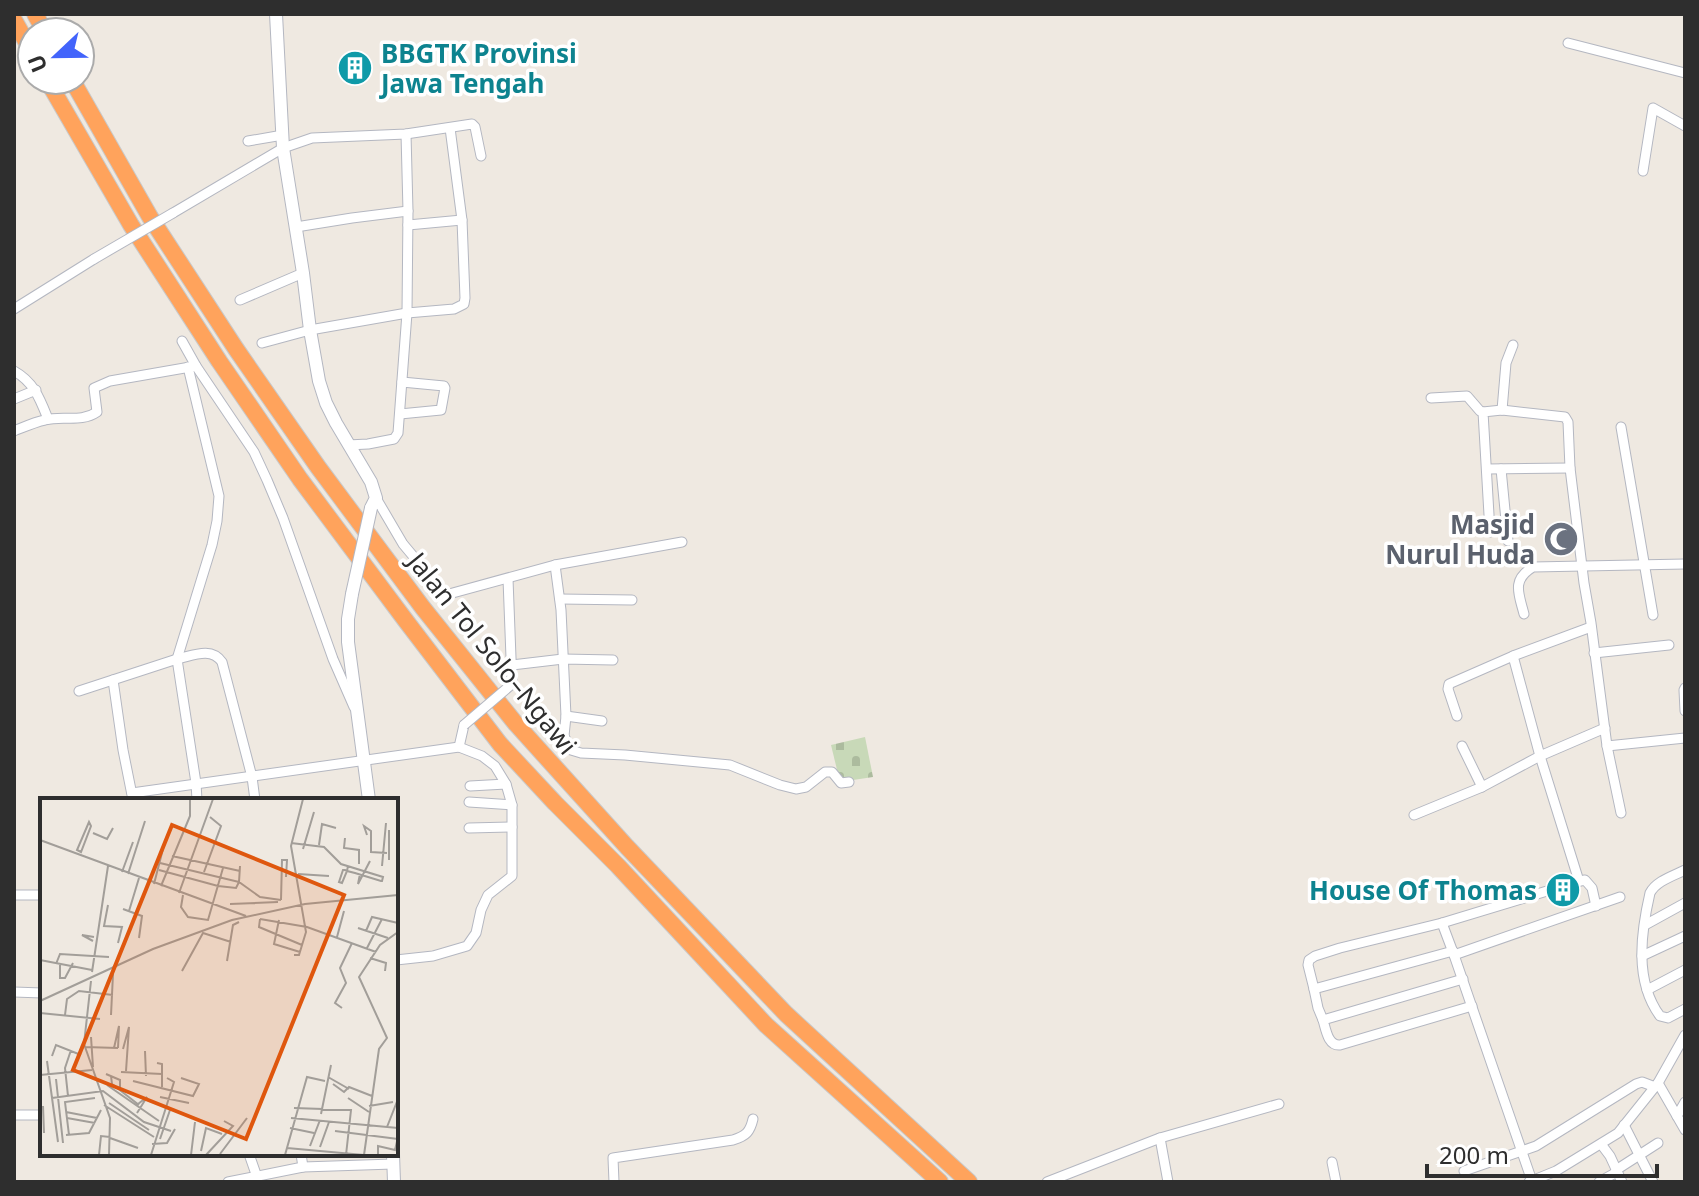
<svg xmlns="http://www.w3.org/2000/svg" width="1699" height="1196" viewBox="0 0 1699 1196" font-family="'Noto Sans',sans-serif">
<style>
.cemetery{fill:url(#cemetery-stones)}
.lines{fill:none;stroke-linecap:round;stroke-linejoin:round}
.minor-casing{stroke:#b4b7c1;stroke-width:11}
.tertiary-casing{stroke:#b4b7c1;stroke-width:14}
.motorway-casing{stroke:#c9c9c9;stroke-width:18}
.minor{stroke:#fff;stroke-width:9}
.tertiary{stroke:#fff;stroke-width:12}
.motorway{stroke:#ffa35c;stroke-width:16}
.minor-bridge-casing{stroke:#b4b7c1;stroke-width:11;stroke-linecap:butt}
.tertiary-bridge-casing{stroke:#b4b7c1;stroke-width:14;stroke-linecap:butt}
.minor-bridge{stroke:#fff;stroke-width:9}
.tertiary-bridge{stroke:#fff;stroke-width:12}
.labels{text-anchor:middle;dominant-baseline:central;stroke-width:7;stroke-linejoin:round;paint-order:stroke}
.culture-label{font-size:26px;font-weight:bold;fill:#0d838f;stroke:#fff;text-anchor:start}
.worship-label{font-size:26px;font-weight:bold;fill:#5b616d;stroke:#fff;text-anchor:end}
.street-label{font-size:26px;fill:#2e2e2e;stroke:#fff}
.inset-road{fill:none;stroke:#a29e99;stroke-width:2}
.view{fill:#df570e;fill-opacity:0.15;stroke:#df570e;stroke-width:4}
.inset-edge{fill:none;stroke:#2e2e2e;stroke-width:4}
</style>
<defs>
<pattern id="cemetery-stones" width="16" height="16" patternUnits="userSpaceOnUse" patternTransform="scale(2)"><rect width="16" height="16" fill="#c8d9b8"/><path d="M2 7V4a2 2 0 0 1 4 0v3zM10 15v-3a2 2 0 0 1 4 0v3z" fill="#acbb9e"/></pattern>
</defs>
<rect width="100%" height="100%" fill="#efe9e1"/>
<path class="cemetery" d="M865 737 873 777 840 782 831 745Z"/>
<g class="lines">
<g class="minor-casing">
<g id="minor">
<path d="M1568 43 1685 73"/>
<path d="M248 141 283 135"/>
<path d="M1643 171 1653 108 1685 126"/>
<path d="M173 213 283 148 312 138 406 134 472 124 475 127 481 156"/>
<path d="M408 225 462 220"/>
<path d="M296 227 352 218 408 211"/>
<path d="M240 300 303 273"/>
<path d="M14 309 94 259"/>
<path d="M182 341 196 366"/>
<path d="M262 343 310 330 407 313 454 309 464 304 465 298 462 220 450 128"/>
<path d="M14 371C34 382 40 399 48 419"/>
<path d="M1431 398 1467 396 1480 411 1483 412"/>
<path d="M14 399 36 390"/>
<path d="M1502 410 1506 363 1513 345"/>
<path d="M400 414 441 410 445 388 444 386 402 382"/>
<path d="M1621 427 1653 615"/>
<path d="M14 431C24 427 35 422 45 420 62 415 81 423 97 412L94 388 110 381 196 366 254 452 267 480 283 518 333 659 354 707"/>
<path d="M348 445 368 444 394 439 398 433 407 313 408 211 406 134"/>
<path d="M1487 469 1570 468"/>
<path d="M1501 469 1508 541"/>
<path d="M376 498 403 544 444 593 449 594 555 565 682 542"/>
<path d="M1490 532 1483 412 1502 410 1565 417 1568 422 1570 468 1584 583 1591 623 1607 746 1621 813"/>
<path d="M555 565 561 610 566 716 564 736 571 750 581 753 625 755 730 765 780 785 796 789 806 787 825 772H832L841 783 849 782"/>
<path d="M508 579 512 684"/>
<path d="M560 599 632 600"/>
<path d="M1524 614C1519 594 1511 580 1533 567L1685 564"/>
<path d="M1594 653 1669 645"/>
<path d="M1513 656 1540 756 1578 878 1580 881 1585 880 1592 888 1596 906"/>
<path d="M177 659 212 545 217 521 219 496 188 367"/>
<path d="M177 659C192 656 211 646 222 662L252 777 255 800"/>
<path d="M512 665 563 659 613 660"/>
<path d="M113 680 123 750 133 800"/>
<path d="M1685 688 1684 690 1685 711"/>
<path d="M79 691 177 659 196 783 197 800"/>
<path d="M566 716 602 721"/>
<path d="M1457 716 1448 689 1449 684 1513 656 1591 627"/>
<path d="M1462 746 1482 787"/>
<path d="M1607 746 1685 738"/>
<path d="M459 747 464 725"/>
<path d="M470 786 506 784"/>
<path d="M132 793 459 747 482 756 495 766 506 784 512 805V876L488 895 481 910 476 933 467 946 433 956 396 960"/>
<path d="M469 802 512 805"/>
<path d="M1414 815 1482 787 1540 756 1605 728"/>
<path d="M469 828 512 827"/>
<path d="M1685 870C1673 876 1656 881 1650 893 1641 932 1634 981 1660 1016L1668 1018 1685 1009"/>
<path d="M14 895H42"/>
<path d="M1442 923 1454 955 1620 897"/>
<path d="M1645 925 1685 903"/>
<path d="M1453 951 1314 989 1308 965 1309 960 1315 956 1340 948 1442 923 1580 881"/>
<path d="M1454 955 1532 1181"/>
<path d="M1642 956 1685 936"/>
<path d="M1463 979 1323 1020C1326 1030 1328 1046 1340 1045L1472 1006"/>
<path d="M1314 989 1318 1008 1323 1020"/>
<path d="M1647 990 1685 970"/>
<path d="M14 992 42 993"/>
<path d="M1658 1083 1685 1130"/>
<path d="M14 1115H42"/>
<path d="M1677 1116 1685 1102"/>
<path d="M1624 1125 1653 1182"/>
<path d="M1160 1138 1168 1182"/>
<path d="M1601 1144 1610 1156 1622 1182"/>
<path d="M249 1154 257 1177"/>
<path d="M301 1154 303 1167"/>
<path d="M1332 1162 1336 1182"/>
<path d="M1616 1170 1658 1143"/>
<path d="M1464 1171 1536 1146 1636 1084 1642 1082 1655 1087"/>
<path d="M228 1182 303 1167 393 1164"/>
<path d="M614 1182 613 1158 733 1140C746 1136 750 1132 753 1119"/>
<path d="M1047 1182 1160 1138 1279 1104"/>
<path d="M1529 1182 1556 1171 1618 1133 1658 1083 1685 1035"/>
<path d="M1599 1182 1617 1172"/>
</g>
</g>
<g class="tertiary-casing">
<g id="tertiary">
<path d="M276 14 283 148 303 273 310 330 319 381 326 403 336 423 371 482 376 498 371 508"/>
<path d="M352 594 348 619V642L369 800"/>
<path d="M393 1154 394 1182"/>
</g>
</g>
<g class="motorway-casing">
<g id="motorway">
<path d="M35 14 45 32"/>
<path d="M14 20 32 52"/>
<path d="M47 80 131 225 219 361 300 479 406 621 500 744 555 803 618 866 766 1025 940 1182"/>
<path d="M72 80 150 217 236 349 318 467 423 608 516 724 627 847 786 1014 969 1182"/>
</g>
</g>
<use href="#minor" class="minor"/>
<use href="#tertiary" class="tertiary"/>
<use href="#motorway" class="motorway"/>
<g class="minor-bridge-casing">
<g id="minor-bridge">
<path d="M94 259 173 213"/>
<path d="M464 725 512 684"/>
</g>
</g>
<g class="tertiary-bridge-casing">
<path id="tertiary-bridge" d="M352 594 371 508"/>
</g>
<use href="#minor-bridge" class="minor-bridge"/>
<use href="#tertiary-bridge" class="tertiary-bridge"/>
</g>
<defs>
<g id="building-disc" transform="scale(1.8)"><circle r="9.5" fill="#0f9aa8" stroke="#fff"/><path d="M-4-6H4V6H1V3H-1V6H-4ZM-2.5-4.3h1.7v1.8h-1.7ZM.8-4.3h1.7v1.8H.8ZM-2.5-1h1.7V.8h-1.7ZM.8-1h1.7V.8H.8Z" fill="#fff"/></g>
<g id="mosque-disc" transform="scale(1.8)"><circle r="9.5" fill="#6b7280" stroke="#fff"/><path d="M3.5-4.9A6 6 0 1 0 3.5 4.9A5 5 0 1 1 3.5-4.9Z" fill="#fff"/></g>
</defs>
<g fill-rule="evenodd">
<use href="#building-disc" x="355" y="68"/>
<use href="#mosque-disc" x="1561" y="539"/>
<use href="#building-disc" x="1563" y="890"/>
</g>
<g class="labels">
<g class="culture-label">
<text x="381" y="53">BBGTK Provinsi<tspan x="381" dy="30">Jawa Tengah</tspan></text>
<text x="1537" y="890" text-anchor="end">House Of Thomas</text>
</g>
<g class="worship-label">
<text x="1535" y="524">Masjid<tspan x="1535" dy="30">Nurul Huda</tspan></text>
</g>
<g class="street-label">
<text transform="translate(493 653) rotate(51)">Jalan Tol Solo–Ngawi</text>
</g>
</g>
<g transform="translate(40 798)">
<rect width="358" height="358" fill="#efe9e1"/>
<path class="inset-road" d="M49 24 51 28 41 54 37 52ZM349 32V62M53 35 67 41 73 30M327 37 324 28 331 33V54L347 55M305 40 304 50 319 52V66M0 42 206 118M251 45 284 49 301 66 343 79 342 83H341L315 75 307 73 305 72H303L299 84 302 85 307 73 308 68M279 47 282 26 296 30M263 51 274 14M132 58 200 73M120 65 199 84 200 68M342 68 346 25M119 72 178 88 196 90 199 84 220 99 241 102M82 74 93 44M164 74 181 28 170 19M88 76 105 23M258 76 289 78M320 76 318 86 330 63M114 86 124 47M121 88 150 18V1M139 95 173 1M143 97 141 109 148 119 168 122 183 70M241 102 242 62H247L246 79M190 106 238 104M68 107 64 128 82 129 78 145M83 111 102 118 99 140M89 113 99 80M220 121 267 129 336 154M220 121 219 129 262 147M239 122 234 146 260 154M318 130 348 140M326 133 332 119 358 125M297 139 304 113M53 143 42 137 54 139M327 150 342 121M254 157H259L266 134 251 48 263 1M330 160 346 165 345 173M0 162 52 172M187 163 193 127 199 124M16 166 20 156 69 159M20 167V180H25L33 165M142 173 163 135 191 144M52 174 68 68M51 183 44 246 70 320 69 357M0 203 113 151 192 122 265 106 358 97M302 210 295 205 306 185 300 170 312 145M0 215 60 221M25 217 27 201 39 193 73 197M71 217 73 176M51 239 53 269M45 249 78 250M74 250 79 228 78 250M83 251 89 229 86 273M105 253 106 278M12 258 16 247 41 257M7 263 18 344M117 265 122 266V289M81 274 122 276M66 276 80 282V292M0 277 52 272M71 278 72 286 99 307M288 279 309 291M16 281 23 345M93 283 153 298 159 286 141 280M293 286 304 294 309 289 332 298M67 287 119 323M28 298 25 270 31 252M120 299 149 305M12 300 63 293 104 324 131 333M308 300 329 314M69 305 109 332M64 307 114 339M3 308 4 335M329 308 353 304M254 310 311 312 306 357M26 314 57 320M97 315 107 299 98 306M281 316 291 267M27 320 55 325M251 320 358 330M347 329 358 301M250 330 274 335M295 333 358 341M26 337 49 335 61 312M29 337 25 304 55 300M70 340 98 350M120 341 130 312M112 346 127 345 135 331M270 348 280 322M280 349 289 324M247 350 324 357M161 353 166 330 182 336M180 356 207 320M3 357H54M59 357 61 338 70 339M111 357 134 284 127 280M151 357 155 324M166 357 193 328 184 323M245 357 267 279 285 283M324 357 339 251 347 240 319 179 340 147 358 134M338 357V348L355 352 358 339"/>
<path class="view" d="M132 27 304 97 206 341 33 272Z"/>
<rect width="358" height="358" class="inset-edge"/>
</g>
<rect width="1699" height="1196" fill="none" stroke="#2e2e2e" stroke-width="32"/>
<g transform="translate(56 56) rotate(248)"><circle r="38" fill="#ffffff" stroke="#ababab" stroke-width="2"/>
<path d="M0-6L14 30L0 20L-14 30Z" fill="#4264fb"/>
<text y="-12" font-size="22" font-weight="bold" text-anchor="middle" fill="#2e2e2e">U</text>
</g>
<path d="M1427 1164v12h230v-12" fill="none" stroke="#2e2e2e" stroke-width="4"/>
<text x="1439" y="1164" font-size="24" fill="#2e2e2e" stroke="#ffffff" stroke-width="6" paint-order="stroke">200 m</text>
</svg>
